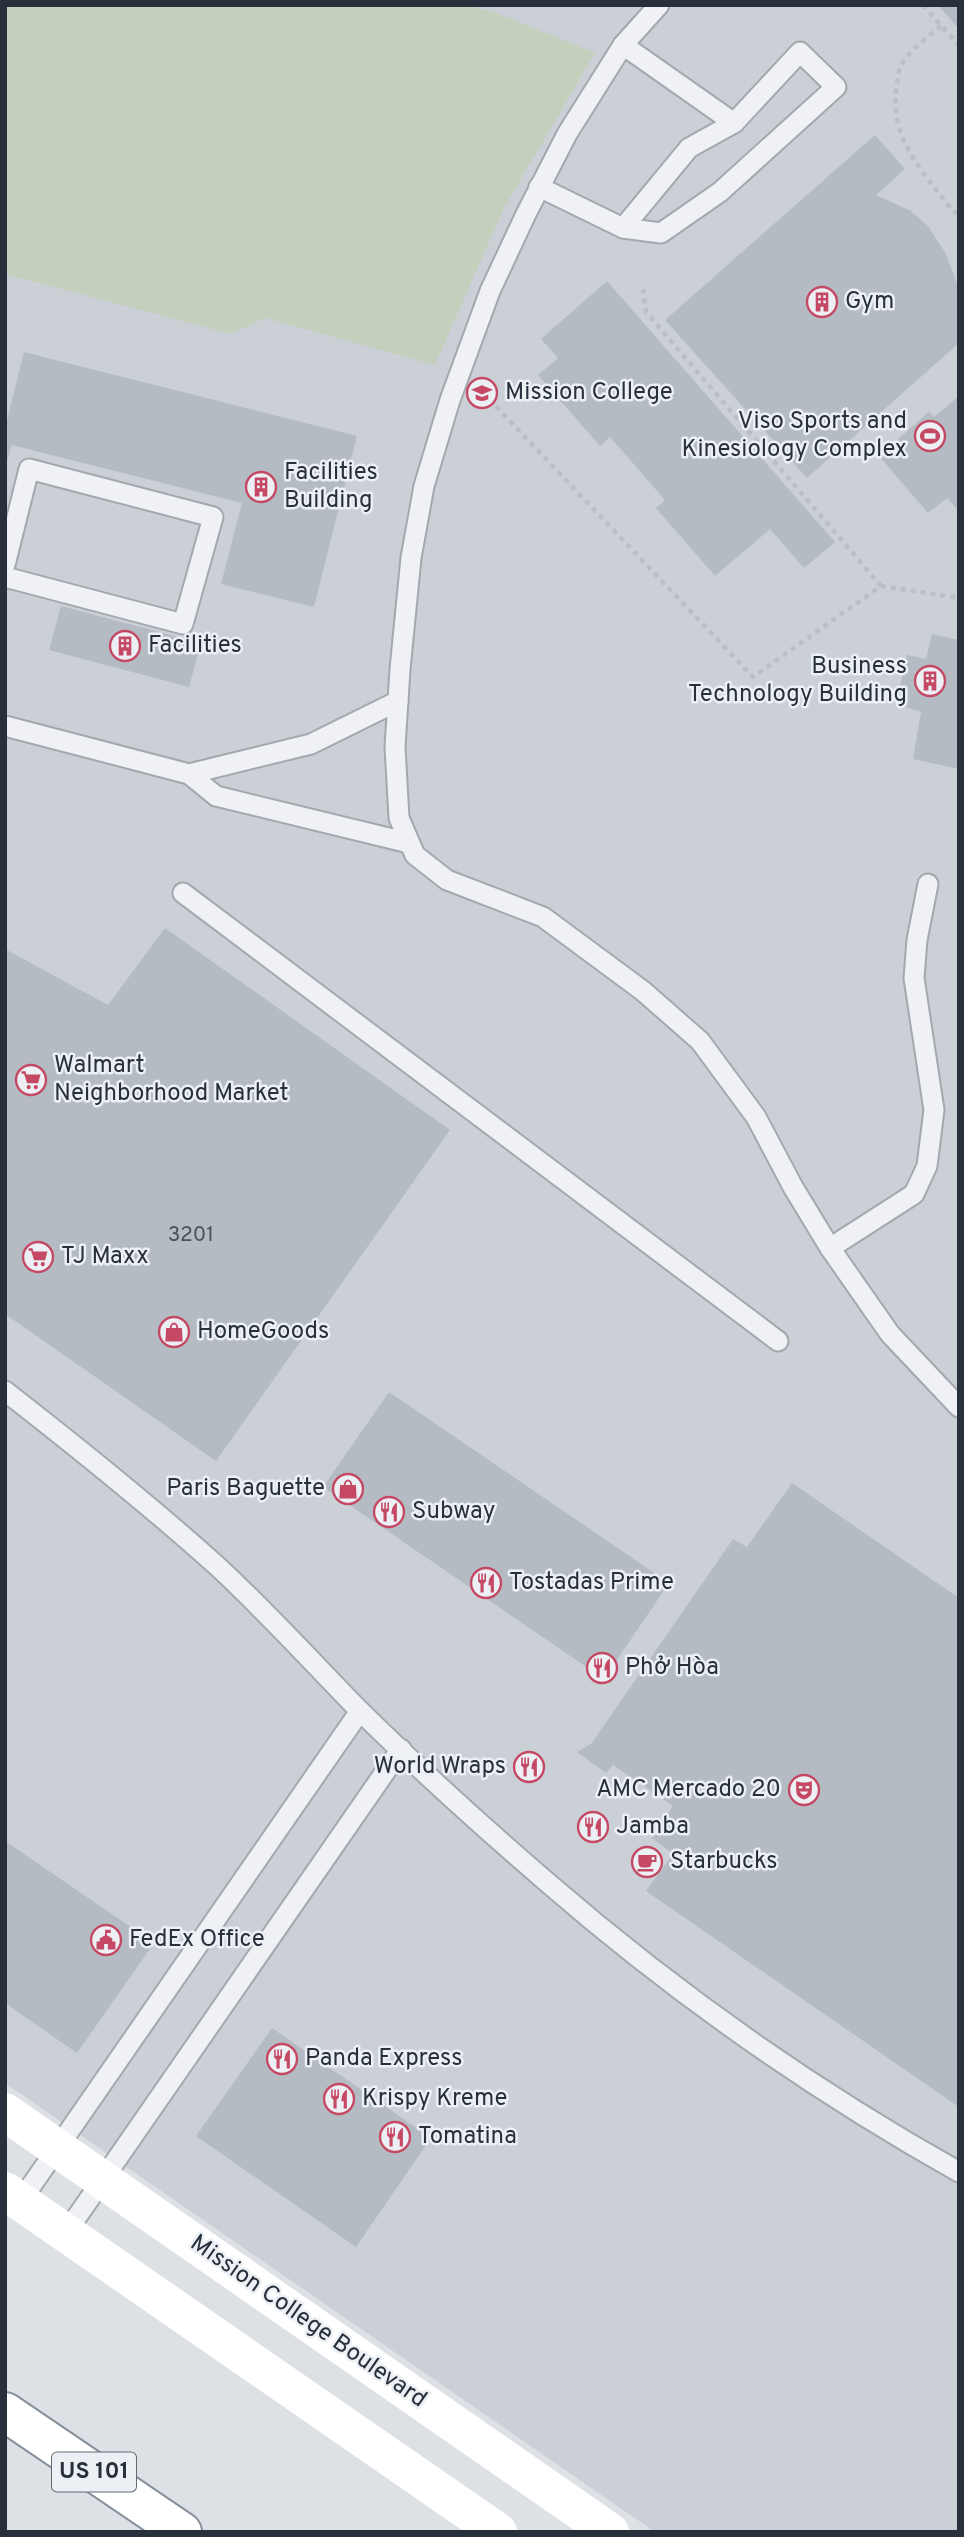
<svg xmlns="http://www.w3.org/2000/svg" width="964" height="2537" viewBox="0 0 964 2537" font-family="Overpass,sans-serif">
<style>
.built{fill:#cbd0d7}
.green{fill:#c4cfbe}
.building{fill:#b4bbc2}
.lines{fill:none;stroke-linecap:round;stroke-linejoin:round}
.lane-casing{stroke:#a3a8af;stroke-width:23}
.highway-casing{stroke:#85909b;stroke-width:42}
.path{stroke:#bbbfc4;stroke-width:4.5;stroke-dasharray:5 5;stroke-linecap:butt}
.lane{stroke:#eff1f4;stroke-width:19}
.secondary{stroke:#fff;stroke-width:38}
.highway{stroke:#fff;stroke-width:38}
.labels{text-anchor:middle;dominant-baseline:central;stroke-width:5;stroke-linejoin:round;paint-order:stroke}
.number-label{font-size:21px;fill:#4a535d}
.shield{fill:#ecf0f4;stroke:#626a72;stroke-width:2}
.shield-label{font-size:23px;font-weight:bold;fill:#27303b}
.poi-label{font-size:24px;fill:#27303b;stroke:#ecf0f4;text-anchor:start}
.street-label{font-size:24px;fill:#27303b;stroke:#ecf0f4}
</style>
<rect width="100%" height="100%" fill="#dde1e6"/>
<path class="built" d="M5 5H959V2532H655L5 2083Z"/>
<path class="green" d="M5 5H466L496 13 595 53 504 208 435 365 265 318 231 334 5 274Z"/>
<g class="building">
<path d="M938 5H959V29Z"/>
<path d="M875 135 905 169 876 195 911 211 928 226 946 254 957 284 959 283V343L807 478 665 320Z"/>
<path d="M607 281 835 542 804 568 770 529 715 576 656 508 665 500 610 437 600 446 538 375 558 358 541 339Z"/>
<path d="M24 352 357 436 314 607 221 584 242 503 12 445 5 467V428Z"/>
<path d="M959 396V511L947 498 928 513 879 456 929 412 934 417Z"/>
<path d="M61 606 201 643 189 687 49 650Z"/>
<path d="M932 634 959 640V769L913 759 921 712 896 704 907 655 926 659Z"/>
<path d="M165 928 450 1130 216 1461 5 1314V949L108 1005Z"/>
<path d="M389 1392 669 1583 604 1679 323 1487Z"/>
<path d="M792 1483 959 1598V2107L646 1891 673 1854 652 1838 673 1806 613 1765 606 1773 577 1752 591 1744 733 1539 747 1547Z"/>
<path d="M5 1841 154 1943 77 2053 5 2003Z"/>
<path d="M272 2028 431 2138 356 2247 196 2136Z"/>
</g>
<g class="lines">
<g class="lane-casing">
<g id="lane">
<path d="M659 5 623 45 567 134 526 214 490 291 450 400 424 486 411 558 400 669 395 747 399 818 415 855 447 880 543 917 643 991 700 1041 756 1117 793 1187 830 1248 890 1334 959 1407"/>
<path d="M539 187 623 228 661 233 720 192 836 87 800 52 734 123 623 45"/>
<path d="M623 228 689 148 734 123"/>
<path d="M5 565 29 469 213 517 183 624 5 577"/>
<path d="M5 726 189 774 311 744 398 701"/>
<path d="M189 774 216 796 409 843"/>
<path d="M183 893 778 1341"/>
<path d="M830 1248 914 1194 927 1166 934 1110 914 978 917 940 928 884"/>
<path d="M5 1391C77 1447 148 1504 216 1565 266 1611 312 1662 360 1711 420 1770 484 1828 548 1883 675 1993 813 2090 959 2172"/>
<path d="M20 2202 360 1711"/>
<path d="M65 2234 401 1749"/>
</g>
</g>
<g class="highway-casing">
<path id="highway" d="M5 2412 182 2532"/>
</g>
<g class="path">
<path d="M923 5 959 46"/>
<path d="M941 26C927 38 907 51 900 68 898 73 898 80 897 84 888 138 921 169 951 209L959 215"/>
<path d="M480 398 487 397 753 677 881 586 646 312 643 289"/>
<path d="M881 586 959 598"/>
</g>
<use href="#lane" class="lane"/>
<g class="secondary">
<path d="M5 2112 610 2532"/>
<path d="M5 2191 498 2532"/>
</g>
<use href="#highway" class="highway"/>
</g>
<defs>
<g id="building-ring" transform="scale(1.575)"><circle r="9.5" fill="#ecf0f4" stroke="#c54864" stroke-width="1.5"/><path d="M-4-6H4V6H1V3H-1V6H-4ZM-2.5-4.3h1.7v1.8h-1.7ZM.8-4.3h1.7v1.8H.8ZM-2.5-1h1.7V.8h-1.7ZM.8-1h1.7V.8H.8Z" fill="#c54864"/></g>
<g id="university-ring" transform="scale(1.575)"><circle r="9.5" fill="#ecf0f4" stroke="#c54864" stroke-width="1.5"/><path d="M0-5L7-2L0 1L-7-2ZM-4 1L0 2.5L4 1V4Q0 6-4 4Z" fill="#c54864"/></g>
<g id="stadium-ring" transform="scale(1.575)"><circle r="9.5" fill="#ecf0f4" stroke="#c54864" stroke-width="1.5"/><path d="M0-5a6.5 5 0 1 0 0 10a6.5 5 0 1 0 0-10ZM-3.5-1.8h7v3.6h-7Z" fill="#c54864"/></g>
<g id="supermarket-ring" transform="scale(1.575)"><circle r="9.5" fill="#ecf0f4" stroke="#c54864" stroke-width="1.5"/><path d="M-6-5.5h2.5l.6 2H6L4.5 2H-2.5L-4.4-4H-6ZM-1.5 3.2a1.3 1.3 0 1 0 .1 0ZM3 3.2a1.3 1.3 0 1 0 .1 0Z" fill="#c54864"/></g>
<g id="shop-ring" transform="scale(1.575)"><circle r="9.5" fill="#ecf0f4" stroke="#c54864" stroke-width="1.5"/><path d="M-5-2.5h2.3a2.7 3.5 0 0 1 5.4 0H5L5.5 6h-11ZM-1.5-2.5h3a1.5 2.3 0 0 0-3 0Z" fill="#c54864"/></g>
<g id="restaurant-ring" transform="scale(1.575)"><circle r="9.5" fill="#ecf0f4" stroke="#c54864" stroke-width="1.5"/><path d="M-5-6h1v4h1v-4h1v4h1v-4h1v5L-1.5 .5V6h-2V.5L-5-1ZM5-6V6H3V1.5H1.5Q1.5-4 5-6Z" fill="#c54864"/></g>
<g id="theatre-ring" transform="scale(1.575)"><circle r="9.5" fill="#ecf0f4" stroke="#c54864" stroke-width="1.5"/><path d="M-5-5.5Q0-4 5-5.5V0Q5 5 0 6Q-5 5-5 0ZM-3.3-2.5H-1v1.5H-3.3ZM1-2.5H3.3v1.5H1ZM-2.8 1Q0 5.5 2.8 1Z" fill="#c54864"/></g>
<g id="cafe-ring" transform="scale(1.575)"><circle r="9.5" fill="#ecf0f4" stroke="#c54864" stroke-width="1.5"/><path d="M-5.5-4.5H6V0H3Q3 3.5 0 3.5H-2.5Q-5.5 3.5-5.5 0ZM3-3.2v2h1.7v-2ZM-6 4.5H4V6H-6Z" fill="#c54864"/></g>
<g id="civic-ring" transform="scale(1.575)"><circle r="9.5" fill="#ecf0f4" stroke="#c54864" stroke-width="1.5"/><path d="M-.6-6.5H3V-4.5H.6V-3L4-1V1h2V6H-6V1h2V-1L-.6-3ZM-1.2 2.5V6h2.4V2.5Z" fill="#c54864"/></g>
</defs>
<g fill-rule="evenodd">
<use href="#building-ring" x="822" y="302"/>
<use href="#university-ring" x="482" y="393"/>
<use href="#stadium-ring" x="930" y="436"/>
<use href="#building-ring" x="261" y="487"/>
<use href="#building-ring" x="125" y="646"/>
<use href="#building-ring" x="930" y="681"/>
<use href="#supermarket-ring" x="31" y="1080"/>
<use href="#supermarket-ring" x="38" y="1257"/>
<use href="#shop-ring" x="174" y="1332"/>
<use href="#shop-ring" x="348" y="1489"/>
<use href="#restaurant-ring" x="389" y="1512"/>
<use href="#restaurant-ring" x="486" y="1583"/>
<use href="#restaurant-ring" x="602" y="1668"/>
<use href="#restaurant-ring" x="529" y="1767"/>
<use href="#theatre-ring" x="804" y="1790"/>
<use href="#restaurant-ring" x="593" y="1827"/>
<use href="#cafe-ring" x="647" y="1862"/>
<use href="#civic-ring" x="106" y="1940"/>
<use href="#restaurant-ring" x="282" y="2059"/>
<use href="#restaurant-ring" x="339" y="2099"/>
<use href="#restaurant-ring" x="395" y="2137"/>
</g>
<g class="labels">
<g class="number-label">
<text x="191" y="1235">3201</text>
</g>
<rect class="shield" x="52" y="2452.5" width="84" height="39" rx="5"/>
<g class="shield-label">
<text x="94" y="2472">US 101</text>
</g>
<g class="poi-label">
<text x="845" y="302">Gym</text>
<text x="505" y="393">Mission College</text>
<text x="907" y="422" text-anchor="end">Viso Sports and<tspan x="907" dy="28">Kinesiology Complex</tspan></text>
<text x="284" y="473">Facilities<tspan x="284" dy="28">Building</tspan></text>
<text x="148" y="646">Facilities</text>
<text x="907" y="667" text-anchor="end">Business<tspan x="907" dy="28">Technology Building</tspan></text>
<text x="54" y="1066">Walmart<tspan x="54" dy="28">Neighborhood Market</tspan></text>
<text x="61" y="1257">TJ Maxx</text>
<text x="197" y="1332">HomeGoods</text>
<text x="325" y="1489" text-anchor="end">Paris Baguette</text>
<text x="412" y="1512">Subway</text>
<text x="509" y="1583">Tostadas Prime</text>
<text x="625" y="1668">Phở Hòa</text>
<text x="506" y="1767" text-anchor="end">World Wraps</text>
<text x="781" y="1790" text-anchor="end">AMC Mercado 20</text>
<text x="616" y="1827">Jamba</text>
<text x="670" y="1862">Starbucks</text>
<text x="129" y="1940">FedEx Office</text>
<text x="305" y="2059">Panda Express</text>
<text x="362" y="2099">Krispy Kreme</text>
<text x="418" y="2137">Tomatina</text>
</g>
<g class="street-label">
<text transform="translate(308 2322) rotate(35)">Mission College Boulevard</text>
</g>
</g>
<rect width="964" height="2537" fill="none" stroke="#27303b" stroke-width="14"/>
</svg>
